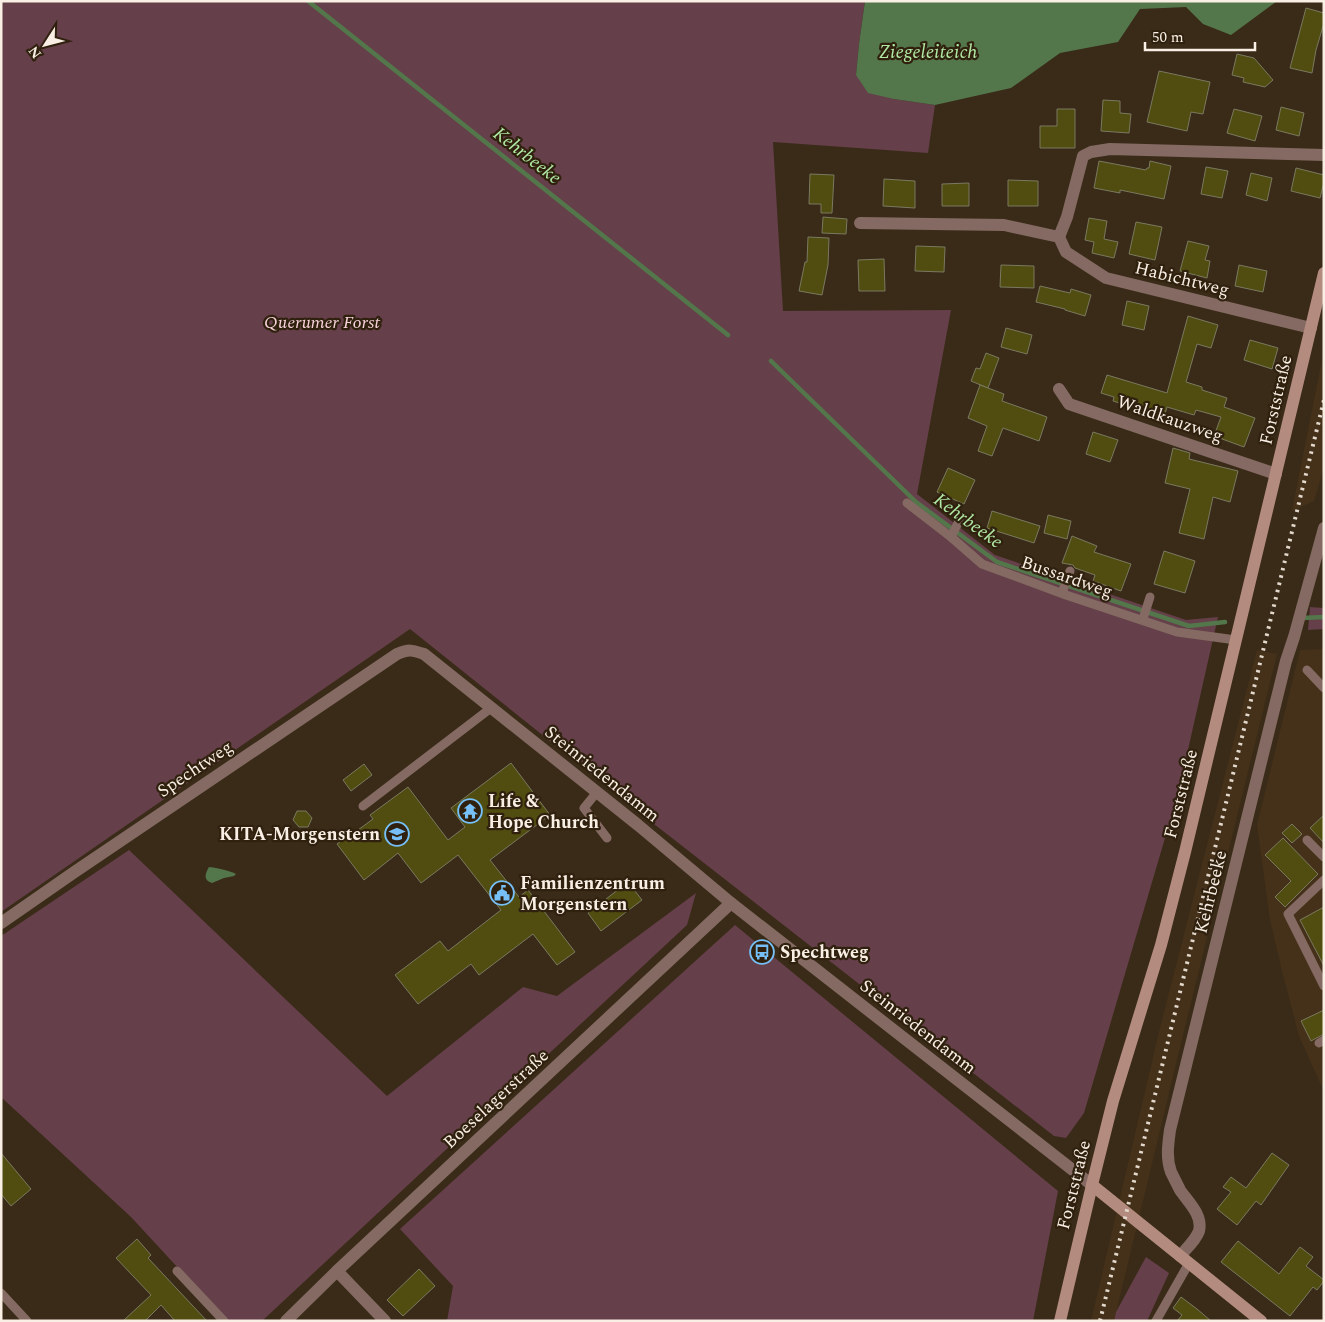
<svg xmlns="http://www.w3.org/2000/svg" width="1325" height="1322" viewBox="0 0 1325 1322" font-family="Spectral,serif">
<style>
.built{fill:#453119}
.green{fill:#653f49}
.water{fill:#53774b}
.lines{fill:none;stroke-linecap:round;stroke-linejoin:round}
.stream{stroke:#53774b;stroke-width:4.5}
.building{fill:#514d10;stroke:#7a7960}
.service{stroke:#846a62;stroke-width:9}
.minor{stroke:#846a62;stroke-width:12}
.secondary{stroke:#b48b7f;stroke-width:12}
.rail{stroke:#e3d8cc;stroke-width:4;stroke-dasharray:2.5 5;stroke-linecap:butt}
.labels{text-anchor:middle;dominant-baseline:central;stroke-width:4.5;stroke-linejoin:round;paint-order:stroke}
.street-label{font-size:18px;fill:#f9efe4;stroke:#30210f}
.park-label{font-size:18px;font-style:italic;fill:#f8d2db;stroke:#30210f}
.poi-label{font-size:18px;font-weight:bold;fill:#f9efe4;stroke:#30210f;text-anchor:start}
.water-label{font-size:19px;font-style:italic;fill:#b1e9a4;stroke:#30210f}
</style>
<rect width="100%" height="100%" fill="#3a2b19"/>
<g class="built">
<path d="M1324 350V468L1314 501 1292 511Z"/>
<path d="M1324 649V1092L1299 1036 1282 971 1270 920 1257 825 1300 650Z"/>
<path d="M1257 650 1277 654 1183 1035 1114 1321H1091L1159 1032Z"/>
</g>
<g class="green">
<path d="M1 1H865L859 44 856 75 894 99 935 105 928 153 773 142 783 311 951 310 917 494 995 555 1186 620 1218 617 1178 794 1084 1113 1066 1138 1054 1136 645 817 410 629 1 912Z"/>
<path d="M1310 607 1324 608V629L1308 630Z"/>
<path d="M129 850 387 1096 523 987 557 996 696 893 687 925 262 1321H227L131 1217 1 1097V936Z"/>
<path d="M735 925 1058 1191 1033 1321H447L453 1286 400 1229Z"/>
<path d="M1146 1257 1169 1273 1147 1321H1114L1116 1312Z"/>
</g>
<g class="water">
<path d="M865 1H1277L1231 35 1203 24 1186 7 1140 9 1118 42 1060 53 1011 88 935 105 894 99 868 93 856 75 859 44Z"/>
<path d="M209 867C214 867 231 871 236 874L234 876 224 878 212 883C203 880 205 874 209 867Z"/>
</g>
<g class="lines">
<g class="stream">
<path d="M308 1 728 335"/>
<path d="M771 361 916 502 997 562 1189 626 1225 622"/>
<path d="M1302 618 1324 617"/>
</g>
</g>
<g class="building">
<path d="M1306 8 1324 13V23L1316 50 1312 73 1290 68Z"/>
<path d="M1237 54 1254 58 1273 80 1265 87 1243 82 1244 78 1232 75Z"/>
<path d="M1159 71 1210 82 1203 114 1191 112 1187 131 1147 122Z"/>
<path d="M1103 100 1120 101V113L1131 114 1129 133 1101 131Z"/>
<path d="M1281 107 1304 113 1299 136 1276 130Z"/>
<path d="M1057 109H1075V148H1040V126H1057Z"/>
<path d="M1234 109 1262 116 1255 141 1227 133Z"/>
<path d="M1099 161 1146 170 1147 168H1149L1150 161 1171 166 1164 199 1120 190V193L1094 188Z"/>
<path d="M1206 167 1228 171 1222 198 1201 194Z"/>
<path d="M1296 168 1324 175V182L1320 198 1291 191Z"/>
<path d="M1251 173 1272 178 1267 201 1246 195Z"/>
<path d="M810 174 834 175 832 213H821V204H809Z"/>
<path d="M884 179 915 181V208L883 206Z"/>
<path d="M1008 180 1038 181V206H1008Z"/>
<path d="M969 183V206H942V184Z"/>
<path d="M823 217 847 219 846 234 822 233Z"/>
<path d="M1089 218 1107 221 1104 239 1118 242 1114 258 1092 253 1094 242 1085 240Z"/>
<path d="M1136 222 1162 227 1155 260 1129 254Z"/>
<path d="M808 237 829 238 828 265 822 295 799 291 805 262H807Z"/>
<path d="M1188 241 1209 246 1205 260 1210 261 1207 278 1180 271Z"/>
<path d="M916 246 945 247 944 272 915 271Z"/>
<path d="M884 259 885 291H859L858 260Z"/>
<path d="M1001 265 1034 266V288L1000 287Z"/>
<path d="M1239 265 1267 271 1263 292 1235 286Z"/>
<path d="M1040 286 1070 293 1071 289 1091 295 1085 316 1065 310V309L1036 302Z"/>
<path d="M1127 301 1149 306 1144 330 1122 325Z"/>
<path d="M1188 316 1218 325 1211 348 1197 344 1186 382 1202 387V390L1227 398 1224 407 1255 418 1244 447 1214 436 1221 417 1196 410 1194 415 1167 407 1164 417 1113 401 1114 397 1101 393 1107 375 1167 393Z"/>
<path d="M1006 328 1032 335 1027 354 1001 347Z"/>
<path d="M1250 340 1278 348 1272 369 1244 360Z"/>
<path d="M986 353 999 358 988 388 971 381 976 368 980 369Z"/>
<path d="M980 385 1004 394 1002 401 1047 417 1039 441 1003 428 992 456 978 451 987 426 968 418Z"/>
<path d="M1093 432 1118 440 1110 462 1086 454Z"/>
<path d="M1173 448 1190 453 1189 459 1238 471 1230 502 1213 497 1204 539 1179 533 1190 489 1165 483Z"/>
<path d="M948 468 975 480 964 504 937 492Z"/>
<path d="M992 511 1040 526 1034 543 987 528Z"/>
<path d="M1048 515 1071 521 1067 539 1044 533Z"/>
<path d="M1072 536 1097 546 1094 552 1131 564 1121 591 1093 581 1095 575 1075 568 1073 565 1062 563Z"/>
<path d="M1164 551 1195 561 1185 593 1154 584Z"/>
<path d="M511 763 550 815 490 860 519 897 528 890 575 952 557 965 533 934 479 975 471 964 418 1004 395 975 440 941 448 951 501 910 458 855 421 883 398 853 364 880 337 844 356 830H358L373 819 370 815 408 787 448 840 465 827 451 808Z"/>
<path d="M364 764 372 775 351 791 343 780Z"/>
<path d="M297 811H306L312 818 308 827H299L293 820Z"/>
<path d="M1324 815V843L1310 828Z"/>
<path d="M1292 824 1302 834 1292 843 1282 833Z"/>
<path d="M1283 838 1318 874 1285 907 1275 897 1291 881 1265 855Z"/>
<path d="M628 882 642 900 601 931 588 913Z"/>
<path d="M1324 907V966L1300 920Z"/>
<path d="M1324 1010V1034L1311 1041 1301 1021Z"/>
<path d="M1 1153 31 1189 11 1206 1 1194Z"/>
<path d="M1272 1153 1289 1165 1261 1205 1256 1201 1237 1225 1217 1209 1231 1192 1223 1187 1231 1177 1246 1188Z"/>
<path d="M137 1239 151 1255 148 1258 207 1321H175L161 1305 145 1321H123L151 1295 116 1258Z"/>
<path d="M1238 1241 1279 1274 1300 1247 1313 1257 1306 1266 1324 1280V1281L1317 1290 1313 1287 1290 1316 1221 1262Z"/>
<path d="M419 1269 435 1286 403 1316 387 1300Z"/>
<path d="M1181 1297 1197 1309 1211 1321H1177L1182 1315 1173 1308Z"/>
</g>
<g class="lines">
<g class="service">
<path d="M907 503 951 537 982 564 1066 595 1177 632 1236 640"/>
<path d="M951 537 961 517"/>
<path d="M1062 593 1070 571"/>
<path d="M1143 619 1150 597"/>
<path d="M1307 670 1324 688"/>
<path d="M597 792 584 808 607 838"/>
<path d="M363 806 491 708"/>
<path d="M1307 840 1324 857"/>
<path d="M1324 880 1288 914 1324 986"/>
<path d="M1319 1043 1324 1040"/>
<path d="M177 1271 224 1321"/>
<path d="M1 1293 27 1321"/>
<path d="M1156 1321 1189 1263"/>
</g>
<g class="minor">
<path d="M860 223 1004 225 1059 237 1066 252 1106 278 1311 328"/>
<path d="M1059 237 1067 217 1083 156 1091 152 1110 149 1324 155"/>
<path d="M1059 389 1069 404 1276 474"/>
<path d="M1 923 73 873 397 654C409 649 412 650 424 654L638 825 731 903 1092 1185"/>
<path d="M1180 1256C1186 1249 1196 1240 1199 1231 1203 1215 1188 1202 1180 1190 1177 1184 1174 1178 1171 1172 1166 1158 1168 1145 1170 1130L1286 661 1294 637 1324 528"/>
<path d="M337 1271 385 1321"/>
<path d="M286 1321 337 1271 731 903"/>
</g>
<g class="secondary">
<path d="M1092 1185 1261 1321"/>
<path d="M1060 1321 1092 1185 1113 1101 1161 945 1185 852 1324 273"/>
</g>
<path class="rail" d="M1100 1321 1324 400"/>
</g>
<defs>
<g id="temple-ring" transform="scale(1.25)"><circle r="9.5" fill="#30210f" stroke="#76c0f7" stroke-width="1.5"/><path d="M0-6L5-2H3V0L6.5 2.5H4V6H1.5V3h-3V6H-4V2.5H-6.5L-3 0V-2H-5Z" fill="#76c0f7"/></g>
<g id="school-ring" transform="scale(1.25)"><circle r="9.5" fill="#30210f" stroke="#76c0f7" stroke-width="1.5"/><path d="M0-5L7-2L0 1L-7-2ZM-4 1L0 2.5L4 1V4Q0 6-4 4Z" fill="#76c0f7"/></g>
<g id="civic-ring" transform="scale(1.25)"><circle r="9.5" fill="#30210f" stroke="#76c0f7" stroke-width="1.5"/><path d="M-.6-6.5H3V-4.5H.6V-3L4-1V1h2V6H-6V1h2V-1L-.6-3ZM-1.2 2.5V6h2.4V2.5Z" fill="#76c0f7"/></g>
<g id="bus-ring" transform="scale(1.25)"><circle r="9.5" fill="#30210f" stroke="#76c0f7" stroke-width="1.5"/><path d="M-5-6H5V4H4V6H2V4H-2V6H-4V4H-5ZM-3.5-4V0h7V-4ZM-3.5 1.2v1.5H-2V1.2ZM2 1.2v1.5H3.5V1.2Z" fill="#76c0f7"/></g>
</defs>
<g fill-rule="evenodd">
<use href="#temple-ring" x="470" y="811"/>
<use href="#school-ring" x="397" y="834"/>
<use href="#civic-ring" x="502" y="893"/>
<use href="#bus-ring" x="762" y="952"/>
</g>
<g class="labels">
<g class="street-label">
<text transform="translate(1182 279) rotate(14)">Habichtweg</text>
<text transform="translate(1276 400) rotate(-77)">Forststraße</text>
<text transform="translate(1170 419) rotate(19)">Waldkauzweg</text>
<text transform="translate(1067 577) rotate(19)">Bussardweg</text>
<text transform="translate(195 769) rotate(-34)">Spechtweg</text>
<text transform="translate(602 774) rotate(39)">Steinriedendamm</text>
<text transform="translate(1181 794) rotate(-76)">Forststraße</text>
<text transform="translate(1211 892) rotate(-76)">Kehrbeeke</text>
<text transform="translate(918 1027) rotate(38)">Steinriedendamm</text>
<text transform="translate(496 1099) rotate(-43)">Boeselagerstraße</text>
<text transform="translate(1074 1185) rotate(-76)">Forststraße</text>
</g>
<g class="park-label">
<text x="322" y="322">Querumer Forst</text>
</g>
<g class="poi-label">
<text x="488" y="801">Life &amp;<tspan x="488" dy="21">Hope Church</tspan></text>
<text x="380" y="834" text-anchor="end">KITA-Morgenstern</text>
<text x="520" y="883">Familienzentrum<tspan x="520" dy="21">Morgenstern</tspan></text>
<text x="780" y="952">Spechtweg</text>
</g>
<g class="water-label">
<text x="928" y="52">Ziegeleiteich</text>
<text transform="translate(527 156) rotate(38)">Kehrbeeke</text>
<text transform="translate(968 521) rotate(36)">Kehrbeeke</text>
</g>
</g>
<rect width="1325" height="1322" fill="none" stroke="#f9efe4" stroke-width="5"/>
<g transform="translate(45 45) rotate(234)" stroke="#30210f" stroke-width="4" paint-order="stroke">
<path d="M0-4L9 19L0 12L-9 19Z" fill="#f9efe4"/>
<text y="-8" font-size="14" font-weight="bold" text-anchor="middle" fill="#f9efe4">N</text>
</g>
<path d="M1145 42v8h110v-8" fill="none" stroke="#f9efe4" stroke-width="2.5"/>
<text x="1152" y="42" font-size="15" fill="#f9efe4" stroke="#30210f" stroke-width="4" paint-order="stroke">50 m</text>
</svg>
